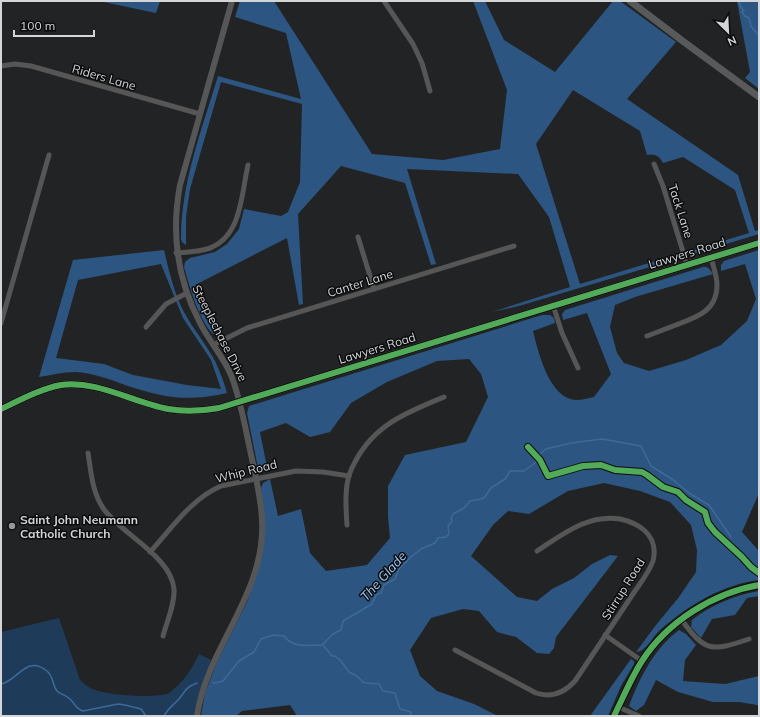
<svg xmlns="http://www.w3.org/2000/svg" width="760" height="717" viewBox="0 0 760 717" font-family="Mulish,sans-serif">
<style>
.green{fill:#1f3b5a}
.forest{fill:#2c5681;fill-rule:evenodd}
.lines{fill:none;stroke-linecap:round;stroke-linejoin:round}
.stream{stroke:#3e6a99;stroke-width:1.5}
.minor{stroke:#565656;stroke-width:5}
.tertiary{stroke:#565656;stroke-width:6}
.secondary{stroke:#58595a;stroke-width:7}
.primary{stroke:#606061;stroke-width:8}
.cycleway-casing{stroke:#0b0c0d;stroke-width:8}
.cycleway{stroke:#51ab58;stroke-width:6}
.poi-dot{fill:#969798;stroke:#0b0c0d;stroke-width:1.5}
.labels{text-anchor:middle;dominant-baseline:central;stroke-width:3;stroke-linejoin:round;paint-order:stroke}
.street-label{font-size:12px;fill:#d4d5d6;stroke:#0b0c0d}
.poi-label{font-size:12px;font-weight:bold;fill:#d4d5d6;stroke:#0b0c0d;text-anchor:start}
.water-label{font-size:13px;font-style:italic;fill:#9fc6f3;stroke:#0b0c0d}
</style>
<rect width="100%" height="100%" fill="#222324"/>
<path class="green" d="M59 618 80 680C84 684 89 688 95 690 107 695 158 699 169 693 183 683 192 669 199 654L211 660 197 716H1V632Z"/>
<g class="forest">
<path d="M99 1H160L156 13Z"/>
<path d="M240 1H274L372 154 443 160 500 149 507 90 473 1H485L504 40 555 72 613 1H620L676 42 627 99 738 175 755 231 759 230V234L690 255 684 253 749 233 735 190 683 157 663 163C660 156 654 153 647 155L640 131 573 90 536 144 580 284 672 256 670 261 519 306 492 312 570 287 549 217 518 174 407 169 436 264 431 265 405 183 341 166 298 214 303 304 299 305 287 238 195 285 206 311 220 333 213 334C199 321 189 285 184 267L185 262 190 258 215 252 227 244 239 229 244 209 281 216 288 212 300 182 302 104 221 82 190 189 186 217V245L182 242 181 239C181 183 202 129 218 76L301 99 286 33 235 17Z"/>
<path d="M737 1H759V89L745 78 750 72Z"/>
<path d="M164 250C169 271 174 293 184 312 193 329 206 344 215 361 220 372 224 382 227 393 186 402 165 398 125 385 109 379 93 373 75 372 63 372 51 375 39 377L73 260ZM161 264 183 318 211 360 221 389 187 385 133 375 104 364 56 358 78 280Z"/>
<path d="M759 250V493L742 532 759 551V580C721 585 689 605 660 630 653 636 646 652 636 652L656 625 679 597 696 572 697 550 691 525 670 502 640 491 604 483 568 491 529 514 508 511 493 525 471 556 517 597 537 601 552 589 574 578 592 564 610 555 618 556 556 637 554 648 549 654 537 653 516 637 497 632 479 611 463 609 431 618 410 650 420 676 437 691 474 704 498 716H297L290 705 242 711 236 716H201L205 693 217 662 247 602 258 571 264 514 261 488 263 483 270 479 278 516 301 509 310 553 326 571 367 565 390 538 388 517V486L405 455 466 442 488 397 481 374 469 359 437 361 387 382 351 403 330 432 310 437 286 423 260 432 268 472 260 471 258 468 247 413 249 406 542 315H550L554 318 555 323 533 331C538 351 549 399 576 400 582 400 588 398 594 397L611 374 587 313 563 320 562 314 565 310 703 267C708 266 710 270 713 274L635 297 615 305 610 327 617 353 624 363 649 371 686 360 721 345 747 321 756 299 745 264 721 271V265L724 261Z"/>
<path d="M759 591V596L747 598 735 615 712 619 701 638 691 627 692 620C711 605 735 595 759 591Z"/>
<path d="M679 630 686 634 696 645 685 660 683 681 725 684 759 676V707L757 705 739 702H713L678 692 656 680 644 705 636 711 629 706C640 677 654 649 679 630Z"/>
<path d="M631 659 634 661V664L621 686 608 716H590Z"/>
</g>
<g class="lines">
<g class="stream">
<path d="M738 1 740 4 741 8 744 10 742 12 745 16 749 18 751 26 759 36"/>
<path d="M323 645 332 656H335L340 660 349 672 357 676 363 682 366 683 379 684 383 691 395 693 400 709 411 712V716"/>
<path d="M213 683 220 682 223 681 239 661 254 652 261 639 274 635 284 636C294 649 307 645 322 645L333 634 341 630 343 621 372 604 376 595 381 593 384 585 395 579 399 569 411 557 421 549 435 543 438 538 446 537 449 534 448 526 452 521 451 518 453 514 464 508 470 501 481 499 485 497 491 488 505 479 510 471H524L535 463 540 454 546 449 571 443 602 439 641 446 651 466 672 479 689 493 709 505 731 537"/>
<path d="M1 684C18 681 26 654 47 671 54 677 52 685 57 691 60 694 66 695 70 699 75 704 76 709 83 711L118 704 125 705 141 709 146 716"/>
<path d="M164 716C167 710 171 707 176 702 185 694 183 688 197 683"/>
</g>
<g class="minor">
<path d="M384 1 413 44 422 63 430 91"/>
<path d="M1 66 15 64 31 66 200 114"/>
<path d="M654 164 663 186 687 265"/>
<path d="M358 237 374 289"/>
<path d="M176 253C187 252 197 252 207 249 242 238 241 195 248 165"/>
<path d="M553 305 562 333 578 368"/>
<path d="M1 323 49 155"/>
<path d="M146 327 166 304 187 293"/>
<path d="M647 336C657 332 666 329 676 325 697 317 717 311 717 285 717 276 713 266 711 257"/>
<path d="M213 345 247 328 514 246"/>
<path d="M88 453C91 471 92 492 103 508 121 534 171 556 174 589 175 604 167 621 163 636"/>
<path d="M347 525C346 512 345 498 347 485 348 477 351 469 355 462 374 425 407 412 444 397"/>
<path d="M150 552C172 528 191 499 221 486L296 471 323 472 349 476"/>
<path d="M681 619C705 652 711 652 749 639"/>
<path d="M605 635 642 661"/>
<path d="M455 650 536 693C551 698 564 693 575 681 593 654 611 627 629 600 637 587 648 575 653 561 656 549 653 538 644 530 637 524 629 521 620 519 587 514 562 535 537 551"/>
<path d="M618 707 639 716"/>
</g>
<g class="tertiary">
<path d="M197 716C207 646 266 595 262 520 261 495 254 470 249 445 244 421 240 398 231 375 223 356 209 341 200 323 177 279 171 233 180 185L232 1"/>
<path d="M614 716C623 698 631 678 642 661 667 622 713 593 759 585"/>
</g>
<path class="secondary" d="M630 1 684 42 759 97"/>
<path class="primary" d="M1 409C20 400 40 389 61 385 97 380 132 402 168 409 185 412 202 411 219 408L759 243"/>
<g class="cycleway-casing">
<g id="cycleway">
<path d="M1 409C20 400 40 389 61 385 97 380 132 402 168 409 185 412 202 411 219 408L759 243"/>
<path d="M528 447 540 460 548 476 583 466 601 465 615 470 642 472 647 475 663 487 678 492 686 500 705 512 708 523 715 532 742 557 751 567 759 573"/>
<path d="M614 716C623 698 631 678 642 661 667 622 713 593 759 585"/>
</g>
</g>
<use href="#cycleway" class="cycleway"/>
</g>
<circle class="poi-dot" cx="12" cy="526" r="4"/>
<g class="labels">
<g class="street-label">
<text transform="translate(104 77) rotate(16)">Riders Lane</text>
<text transform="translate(681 211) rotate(72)">Tack Lane</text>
<text transform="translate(687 253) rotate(-17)">Lawyers Road</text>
<text transform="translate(360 283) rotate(-17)">Canter Lane</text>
<text transform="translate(220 333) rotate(63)">Steeplechase Drive</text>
<text transform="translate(377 348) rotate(-17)">Lawyers Road</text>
<text transform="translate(246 471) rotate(-14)">Whip Road</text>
<text transform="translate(623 589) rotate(-58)">Stirrup Road</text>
</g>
<g class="poi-label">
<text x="20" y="519">Saint John Neumann<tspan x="20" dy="14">Catholic Church</tspan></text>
</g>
<g class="water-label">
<text transform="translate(383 576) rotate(-48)">The Glade</text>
</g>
</g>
<rect width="760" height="717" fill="none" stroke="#d4d5d6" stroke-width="4"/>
<g transform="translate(728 32) rotate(156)" stroke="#0b0c0d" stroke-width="3" paint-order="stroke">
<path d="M0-3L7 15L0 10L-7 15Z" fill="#d4d5d6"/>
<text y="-6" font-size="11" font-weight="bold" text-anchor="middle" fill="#d4d5d6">N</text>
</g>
<path d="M14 30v6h80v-6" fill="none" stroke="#d4d5d6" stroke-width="2"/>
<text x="20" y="30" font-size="12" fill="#d4d5d6" stroke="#0b0c0d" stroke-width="3" paint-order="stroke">100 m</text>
</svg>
